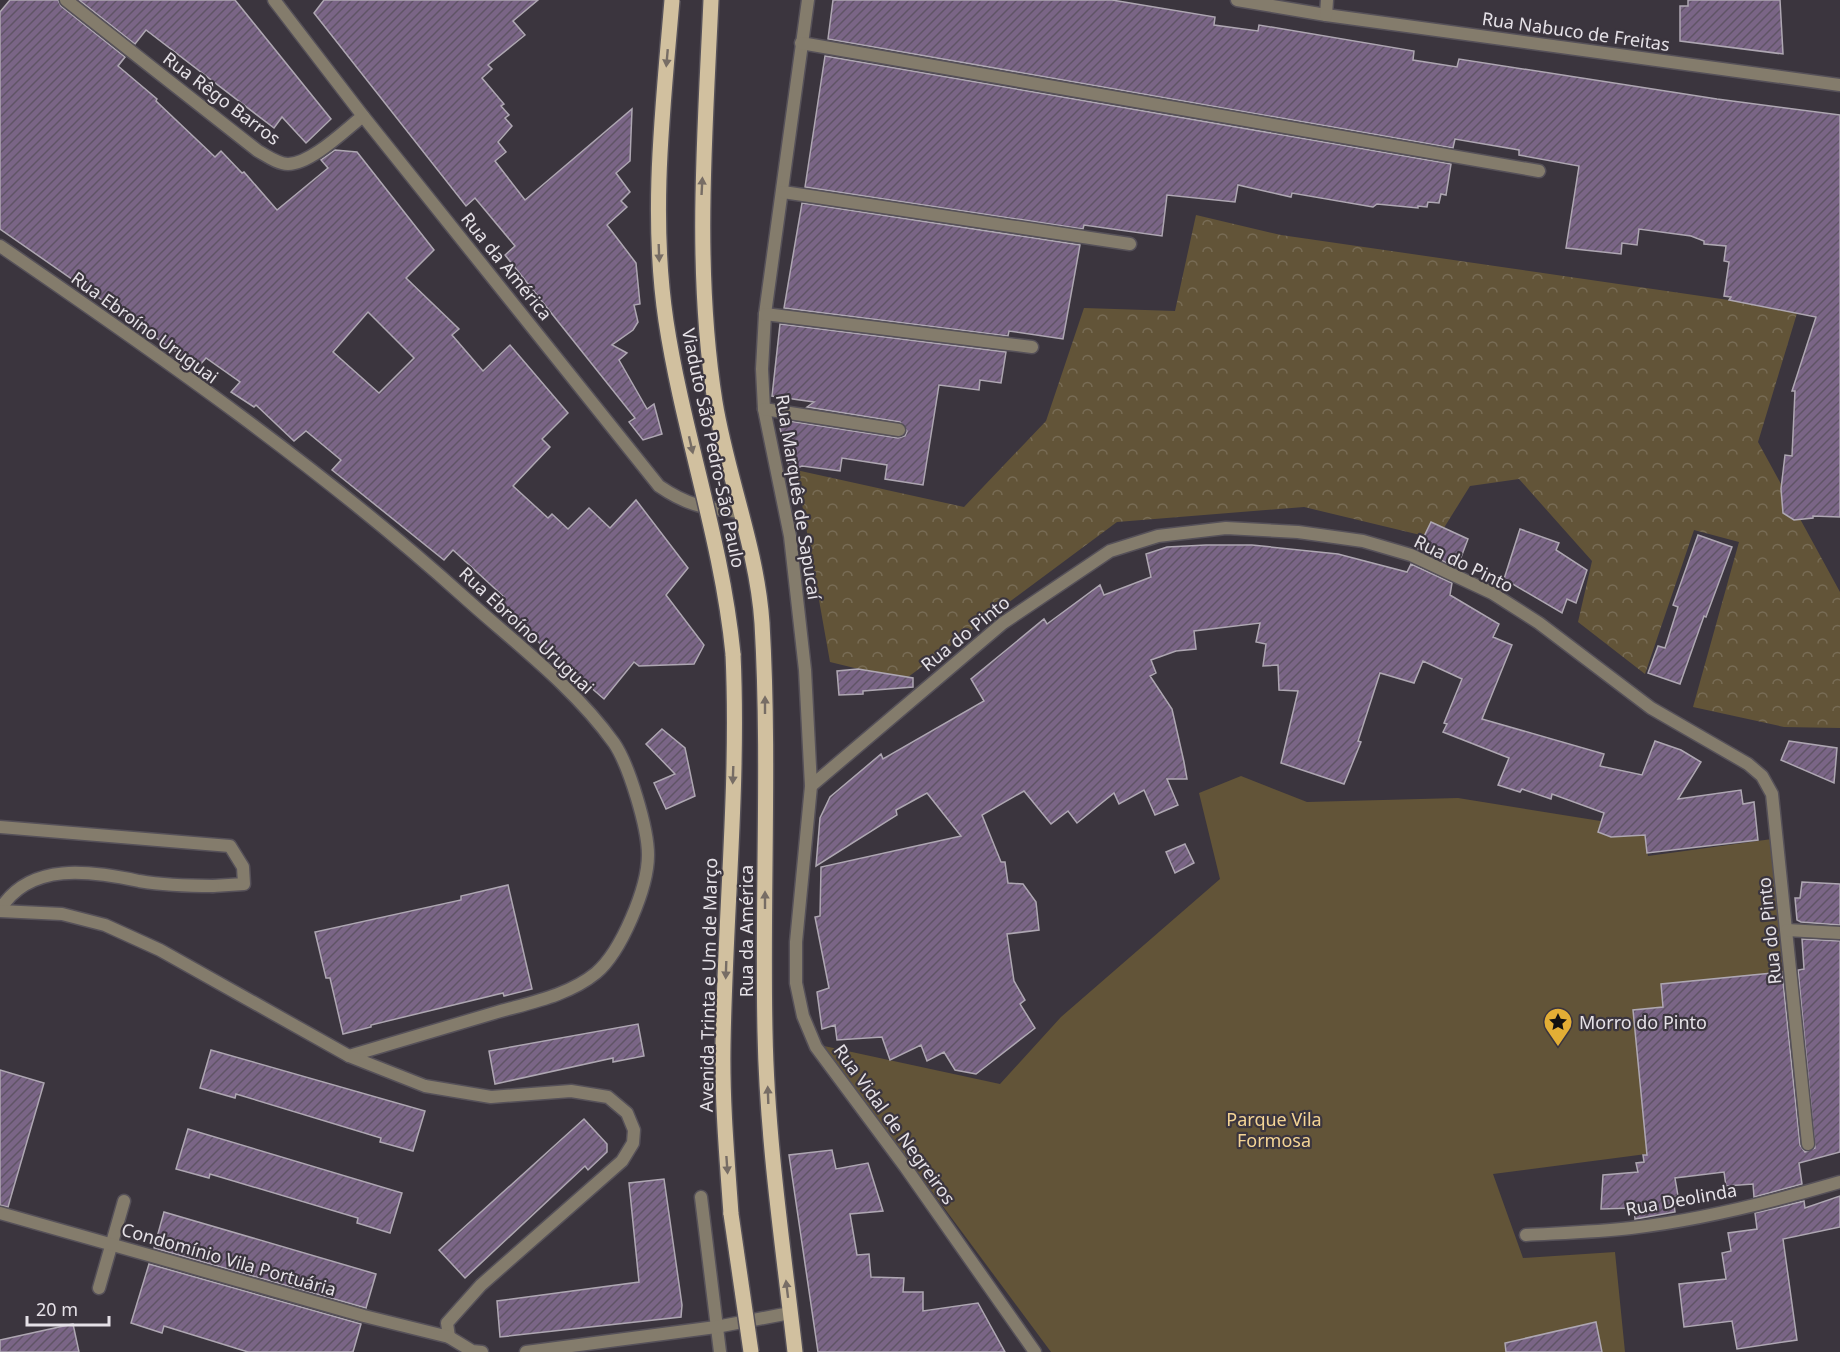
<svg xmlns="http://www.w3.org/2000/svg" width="1840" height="1352" viewBox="0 0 1840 1352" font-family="'Noto Sans',sans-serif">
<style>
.forest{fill:url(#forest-crowns)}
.park{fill:#625438}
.building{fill:url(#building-hatch);stroke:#aea7b2;stroke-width:1.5;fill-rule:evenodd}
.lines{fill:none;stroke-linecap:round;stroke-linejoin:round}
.service-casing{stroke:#565159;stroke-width:15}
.minor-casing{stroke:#565159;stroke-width:15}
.primary-casing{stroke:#565159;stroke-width:18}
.service{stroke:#847c6c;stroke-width:12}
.minor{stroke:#847c6c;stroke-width:12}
.primary{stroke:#d1c09f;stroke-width:15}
.primary-bridge-casing{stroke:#565159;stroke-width:18;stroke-linecap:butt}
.primary-bridge{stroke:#d1c09f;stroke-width:15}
.oneway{fill:#776d65}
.labels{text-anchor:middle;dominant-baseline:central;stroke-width:4.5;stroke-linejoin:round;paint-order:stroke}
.street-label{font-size:18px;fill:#e5e1e7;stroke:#3b353e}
.poi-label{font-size:18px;fill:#e5e1e7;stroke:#3b353e;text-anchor:start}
.park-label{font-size:18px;fill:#f4d495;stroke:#3b353e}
</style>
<defs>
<pattern id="forest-crowns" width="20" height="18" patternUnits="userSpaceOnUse" patternTransform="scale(1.5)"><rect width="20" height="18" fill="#625438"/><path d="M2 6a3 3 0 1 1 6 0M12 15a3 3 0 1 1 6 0" fill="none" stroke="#786c55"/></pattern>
<pattern id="building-hatch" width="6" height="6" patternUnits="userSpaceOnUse" patternTransform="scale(1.5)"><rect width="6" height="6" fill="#7a6586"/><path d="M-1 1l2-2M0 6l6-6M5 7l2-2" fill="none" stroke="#605466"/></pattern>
</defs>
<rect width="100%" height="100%" fill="#3b353e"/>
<path class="forest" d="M1196 215 1281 235 1798 310 1758 442 1840 592V728L1784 727 1693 707 1739 542 1694 530 1645 674 1578 622 1592 561 1519 479 1470 486 1437 539 1304 507 1117 522 904 680 830 662 796 470 964 507 1046 421 1084 308 1175 311Z"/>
<path class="park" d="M1241 776 1307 802 1458 798 1644 828 1648 856 1772 839 1785 973 1668 992 1677 1150 1493 1174 1523 1258 1615 1252 1625 1352H1051L824 1046 1000 1084 1061 1017 1220 879 1199 793Z"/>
<g class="building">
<path d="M10 0H58L61 6 125 57 118 66 157 99 156 101 215 157 221 151 242 173 244 172 277 210 328 168 321 160 335 150 357 152 434 250 406 278 459 329 452 335 483 371 510 345 568 413 542 439 550 447 513 486 548 518 552 514 568 529 589 508 610 528 636 500 688 568 666 595 704 645 694 664 639 666 634 662 604 699 497 606 504 597 453 550 444 560 332 470 341 460 306 431 294 441 256 405 254 407 231 392 240 382 206 358 198 367 0 229V12ZM368 312 414 358 379 393 333 352Z"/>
<path d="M79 0H235L331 119 306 143 282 117 274 128 146 30 135 44Z"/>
<path d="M324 0H538L513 21 525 35 488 65 492 69 482 78 504 104 501 106 509 115 505 118 512 126 498 142 506 152 495 161 525 200 632 109 630 161 616 173 630 192 621 201 627 207 607 225 636 263 640 304 634 305 638 322 633 330 612 345 627 353 619 360 647 409 654 404 662 434 643 440 629 422 635 418 505 255 515 246 475 198 466 206 314 13Z"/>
<path d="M833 0H1112L1215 17 1214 25 1258 31 1259 25 1414 51 1413 60 1457 67 1459 59 1717 99 1840 115V517L1813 516V518L1794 520 1783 513 1781 489 1785 455 1792 456 1795 391H1792L1816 317 1729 300 1731 297 1724 296 1729 262 1724 261 1726 246 1704 244V241L1691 236 1639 229 1637 245 1622 243 1621 254 1566 248 1579 166 1519 155V150L1455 139 1453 148 828 39Z"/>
<path d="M1688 0H1780L1783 54 1680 41V6H1688Z"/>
<path d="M825 56 1451 164 1446 195 1441 194 1439 203 1428 202 1427 207 1418 206V208L1377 204 1373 207 1292 193 1291 197 1238 185 1235 202 1167 195 1162 236 1084 225 1083 229 805 187Z"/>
<path d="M802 203 1080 245 1063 339 1009 331 1008 336 784 308Z"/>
<path d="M780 324 1006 352 1001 383 980 380 979 390 939 385 923 485 885 479 887 465 842 458 840 471 802 466 790 471 780 428 789 421 898 438 905 436 907 431 900 422 807 407 814 402 772 396Z"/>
<path d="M1431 522 1468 539 1457 568 1418 549Z"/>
<path d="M1520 529 1559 543 1556 550 1587 570 1576 603 1567 599 1562 613 1504 579Z"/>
<path d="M1698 535 1732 547 1706 617 1704 616 1680 684 1648 673 1658 646 1665 648 1678 607 1673 605Z"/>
<path d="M1206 545H1252L1338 554 1407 572 1411 564 1452 583 1450 595 1499 624 1493 637 1512 645 1482 719 1604 754 1600 766 1642 775 1655 741 1681 750 1701 762 1678 799 1741 790 1743 804 1754 802 1758 840 1647 853 1645 835 1611 837 1598 832 1604 813 1552 794 1551 799 1522 789 1520 792 1498 785 1509 758 1443 732 1447 724 1444 723 1462 679 1423 661 1414 683 1380 673 1358 741 1361 742 1344 784 1281 763 1298 691 1279 690 1278 665 1263 666 1266 644 1256 642 1260 623 1194 631 1196 649 1176 651 1151 660 1156 673 1150 676 1172 709 1184 762 1187 779H1167L1178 805 1155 815 1144 790 1119 804 1114 793 1077 823 1068 811 1051 824 1024 791 982 815 1001 862H1005L1008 883 1023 884 1036 902 1039 930 1007 934 1014 981 1025 1000 1020 1004 1035 1028 976 1074 955 1070 944 1052 927 1061 921 1045 890 1060 882 1037 837 1040 835 1025 822 1029 817 992 829 988 815 917 820 916 821 867 961 836 927 793 896 810 897 815 816 866 820 818 830 797 881 754 883 759 984 701 971 679 1044 619 1047 624 1100 585 1104 595 1151 577 1146 554 1167 547Z"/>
<path d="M858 669 913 678V687L863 691V694L839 695 837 671Z"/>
<path d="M662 729 685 748 695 796 666 809 654 783 675 774 646 744Z"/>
<path d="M1789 741 1837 748 1834 783 1781 760Z"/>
<path d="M1185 844 1194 863 1175 873 1166 852Z"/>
<path d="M1802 882 1840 884V925L1801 922 1797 920 1795 898H1800Z"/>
<path d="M508 885 532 989 504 996 503 993 371 1025V1027L343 1034 330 978H326L315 932 461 900V896Z"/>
<path d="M1802 939 1840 941V1152L1799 1163 1802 1184 1754 1197 1753 1184 1726 1186 1724 1172 1675 1178 1678 1196 1673 1197 1675 1212 1635 1219 1634 1208 1601 1209 1603 1175 1638 1172 1636 1163 1644 1162 1643 1155H1647L1633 1010 1663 1007 1661 984 1782 972 1800 1145 1805 1152 1815 1148 1798 970 1804 969Z"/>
<path d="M638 1024 644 1056 613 1062V1058L495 1084 489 1051Z"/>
<path d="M211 1050 425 1111 413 1151 380 1142 381 1138 236 1094 235 1098 200 1088Z"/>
<path d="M0 1070 44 1083 8 1207 0 1205Z"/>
<path d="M584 1119 607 1144V1152L588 1170 585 1166 465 1278 439 1250Z"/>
<path d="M188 1129 402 1193 390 1233 357 1223 358 1218 210 1174 209 1178 176 1169Z"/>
<path d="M832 1150 836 1169 868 1163 883 1211 850 1214 857 1255 869 1254 871 1277 904 1278 903 1292H923V1311L978 1303 1005 1352H818L789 1155Z"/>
<path d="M664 1179 682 1305 681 1317 500 1337 497 1301 639 1282 629 1183Z"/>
<path d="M1840 1196V1227L1783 1239 1797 1340 1737 1349 1732 1321 1684 1327 1679 1284 1726 1279 1722 1253 1731 1251 1728 1233 1757 1229 1755 1213 1804 1201 1805 1208Z"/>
<path d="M164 1212 376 1274 366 1308 154 1248Z"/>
<path d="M149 1264 361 1324 353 1352H248L164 1326 162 1333 131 1323Z"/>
<path d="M1596 1322 1602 1352H1506L1505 1343Z"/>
<path d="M73 1324 79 1352H0V1340Z"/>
</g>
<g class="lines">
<g class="service-casing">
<g id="service">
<path d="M0 827 230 846 243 867 244 884 213 886"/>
<path d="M99 1288 124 1201"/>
</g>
</g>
<g class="minor-casing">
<g id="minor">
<path d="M66 0 258 151C267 156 278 164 288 164 311 164 345 130 363 116"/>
<path d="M274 0 363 116 659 486C688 506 705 508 739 512"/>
<path d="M808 0 765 314 762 369 764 409 790 536 805 670 811 786 796 942V983L803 1016 816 1047 906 1168 1035 1352"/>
<path d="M1237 0 1326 15 1840 85"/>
<path d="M1326 15 1327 0"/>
<path d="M801 43 1539 171"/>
<path d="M783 192 1130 244"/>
<path d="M0 246C159 355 321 468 464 597 515 643 574 687 614 743 629 765 648 828 648 855 648 888 621 952 596 973 568 996 528 1003 494 1013 446 1027 397 1042 349 1056"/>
<path d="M765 314 1032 347"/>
<path d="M764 409 899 430"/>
<path d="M811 786 1003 623 1110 551 1158 536 1226 528 1298 532 1363 541 1411 555 1492 593 1539 623 1651 708 1748 764 1762 776 1772 794 1808 1144"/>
<path d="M0 910C29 861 92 871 139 881 163 885 188 886 213 886"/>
<path d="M0 911 62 914 105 925 160 950 349 1056 425 1086 491 1097 571 1091 608 1097 627 1113 634 1130 633 1143 622 1161 481 1285 447 1323 449 1337"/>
<path d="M1787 930 1840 933"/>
<path d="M701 1197 720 1352"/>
<path d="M0 1213 364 1316 449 1337 472 1351 482 1352"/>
<path d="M1526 1235C1561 1233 1596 1232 1631 1228 1701 1220 1772 1202 1840 1182"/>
<path d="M526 1352 716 1327 790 1313"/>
</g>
</g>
<g class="primary-casing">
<g id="primary">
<path d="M711 0C705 134 694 268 715 402 727 476 757 548 762 623 770 759 762 896 765 1032 767 1140 783 1246 795 1352"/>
<path d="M731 1214C727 1158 722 1102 723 1045 725 915 739 784 733 654"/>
</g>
</g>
<use href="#service" class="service"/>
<use href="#minor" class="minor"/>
<use href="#primary" class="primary"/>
<g class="primary-bridge-casing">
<g id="primary-bridge">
<path d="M672 0C663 107 650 214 666 321 683 433 722 541 733 654"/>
<path d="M731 1214 751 1352"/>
</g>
</g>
<use href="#primary-bridge" class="primary-bridge"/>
</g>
<defs><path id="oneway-solid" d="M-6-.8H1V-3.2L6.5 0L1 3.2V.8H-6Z" transform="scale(1.5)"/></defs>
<g class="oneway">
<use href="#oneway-solid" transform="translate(667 58) rotate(95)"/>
<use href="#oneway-solid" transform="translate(702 186) rotate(-87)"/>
<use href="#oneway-solid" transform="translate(659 253) rotate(88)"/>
<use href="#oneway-solid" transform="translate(691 445) rotate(77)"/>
<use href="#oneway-solid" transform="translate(765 705) rotate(-90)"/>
<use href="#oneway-solid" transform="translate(733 775) rotate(92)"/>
<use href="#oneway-solid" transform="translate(765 900) rotate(-90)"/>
<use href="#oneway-solid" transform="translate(726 970) rotate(92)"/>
<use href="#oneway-solid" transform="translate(768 1095) rotate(-92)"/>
<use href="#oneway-solid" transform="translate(727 1165) rotate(86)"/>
<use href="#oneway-solid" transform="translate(787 1289) rotate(-97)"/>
</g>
<defs>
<g id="sight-pin" transform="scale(1.5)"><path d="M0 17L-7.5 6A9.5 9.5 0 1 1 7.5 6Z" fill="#e3ae35" stroke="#3b353e"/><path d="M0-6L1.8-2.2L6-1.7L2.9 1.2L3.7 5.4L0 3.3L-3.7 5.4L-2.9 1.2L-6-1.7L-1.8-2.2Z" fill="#111"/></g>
</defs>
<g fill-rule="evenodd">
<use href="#sight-pin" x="1558" y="1022"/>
</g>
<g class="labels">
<g class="street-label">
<text transform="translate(1576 31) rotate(8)">Rua Nabuco de Freitas</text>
<text transform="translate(222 98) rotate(37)">Rua Rêgo Barros</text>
<text transform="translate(507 266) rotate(51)">Rua da América</text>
<text transform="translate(145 327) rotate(36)">Rua Ebroíno Uruguai</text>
<text transform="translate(714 448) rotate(78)">Viaduto São Pedro-São Paulo</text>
<text transform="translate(799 497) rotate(81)">Rua Marquês de Sapucaí</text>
<text transform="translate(1464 563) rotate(26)">Rua do Pinto</text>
<text transform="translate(527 630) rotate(43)">Rua Ebroíno Uruguai</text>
<text transform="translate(965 633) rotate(-39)">Rua do Pinto</text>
<text transform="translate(746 931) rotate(-90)">Rua da América</text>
<text transform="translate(1769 931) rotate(-96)">Rua do Pinto</text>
<text transform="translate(708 985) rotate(-89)">Avenida Trinta e Um de Março</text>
<text transform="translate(895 1124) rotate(54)">Rua Vidal de Negreiros</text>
<text transform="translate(1681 1199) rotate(-10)">Rua Deolinda</text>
<text transform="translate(229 1259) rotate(16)">Condomínio Vila Portuária</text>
</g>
<g class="poi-label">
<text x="1579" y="1022">Morro do Pinto</text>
</g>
<g class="park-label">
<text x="1274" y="1119">Parque Vila<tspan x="1274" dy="21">Formosa</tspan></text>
</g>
</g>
<path d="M27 1316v9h82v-9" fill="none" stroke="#e5e1e7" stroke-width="3"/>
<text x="36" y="1316" font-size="18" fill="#e5e1e7" stroke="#3b353e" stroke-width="4.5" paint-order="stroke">20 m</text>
</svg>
